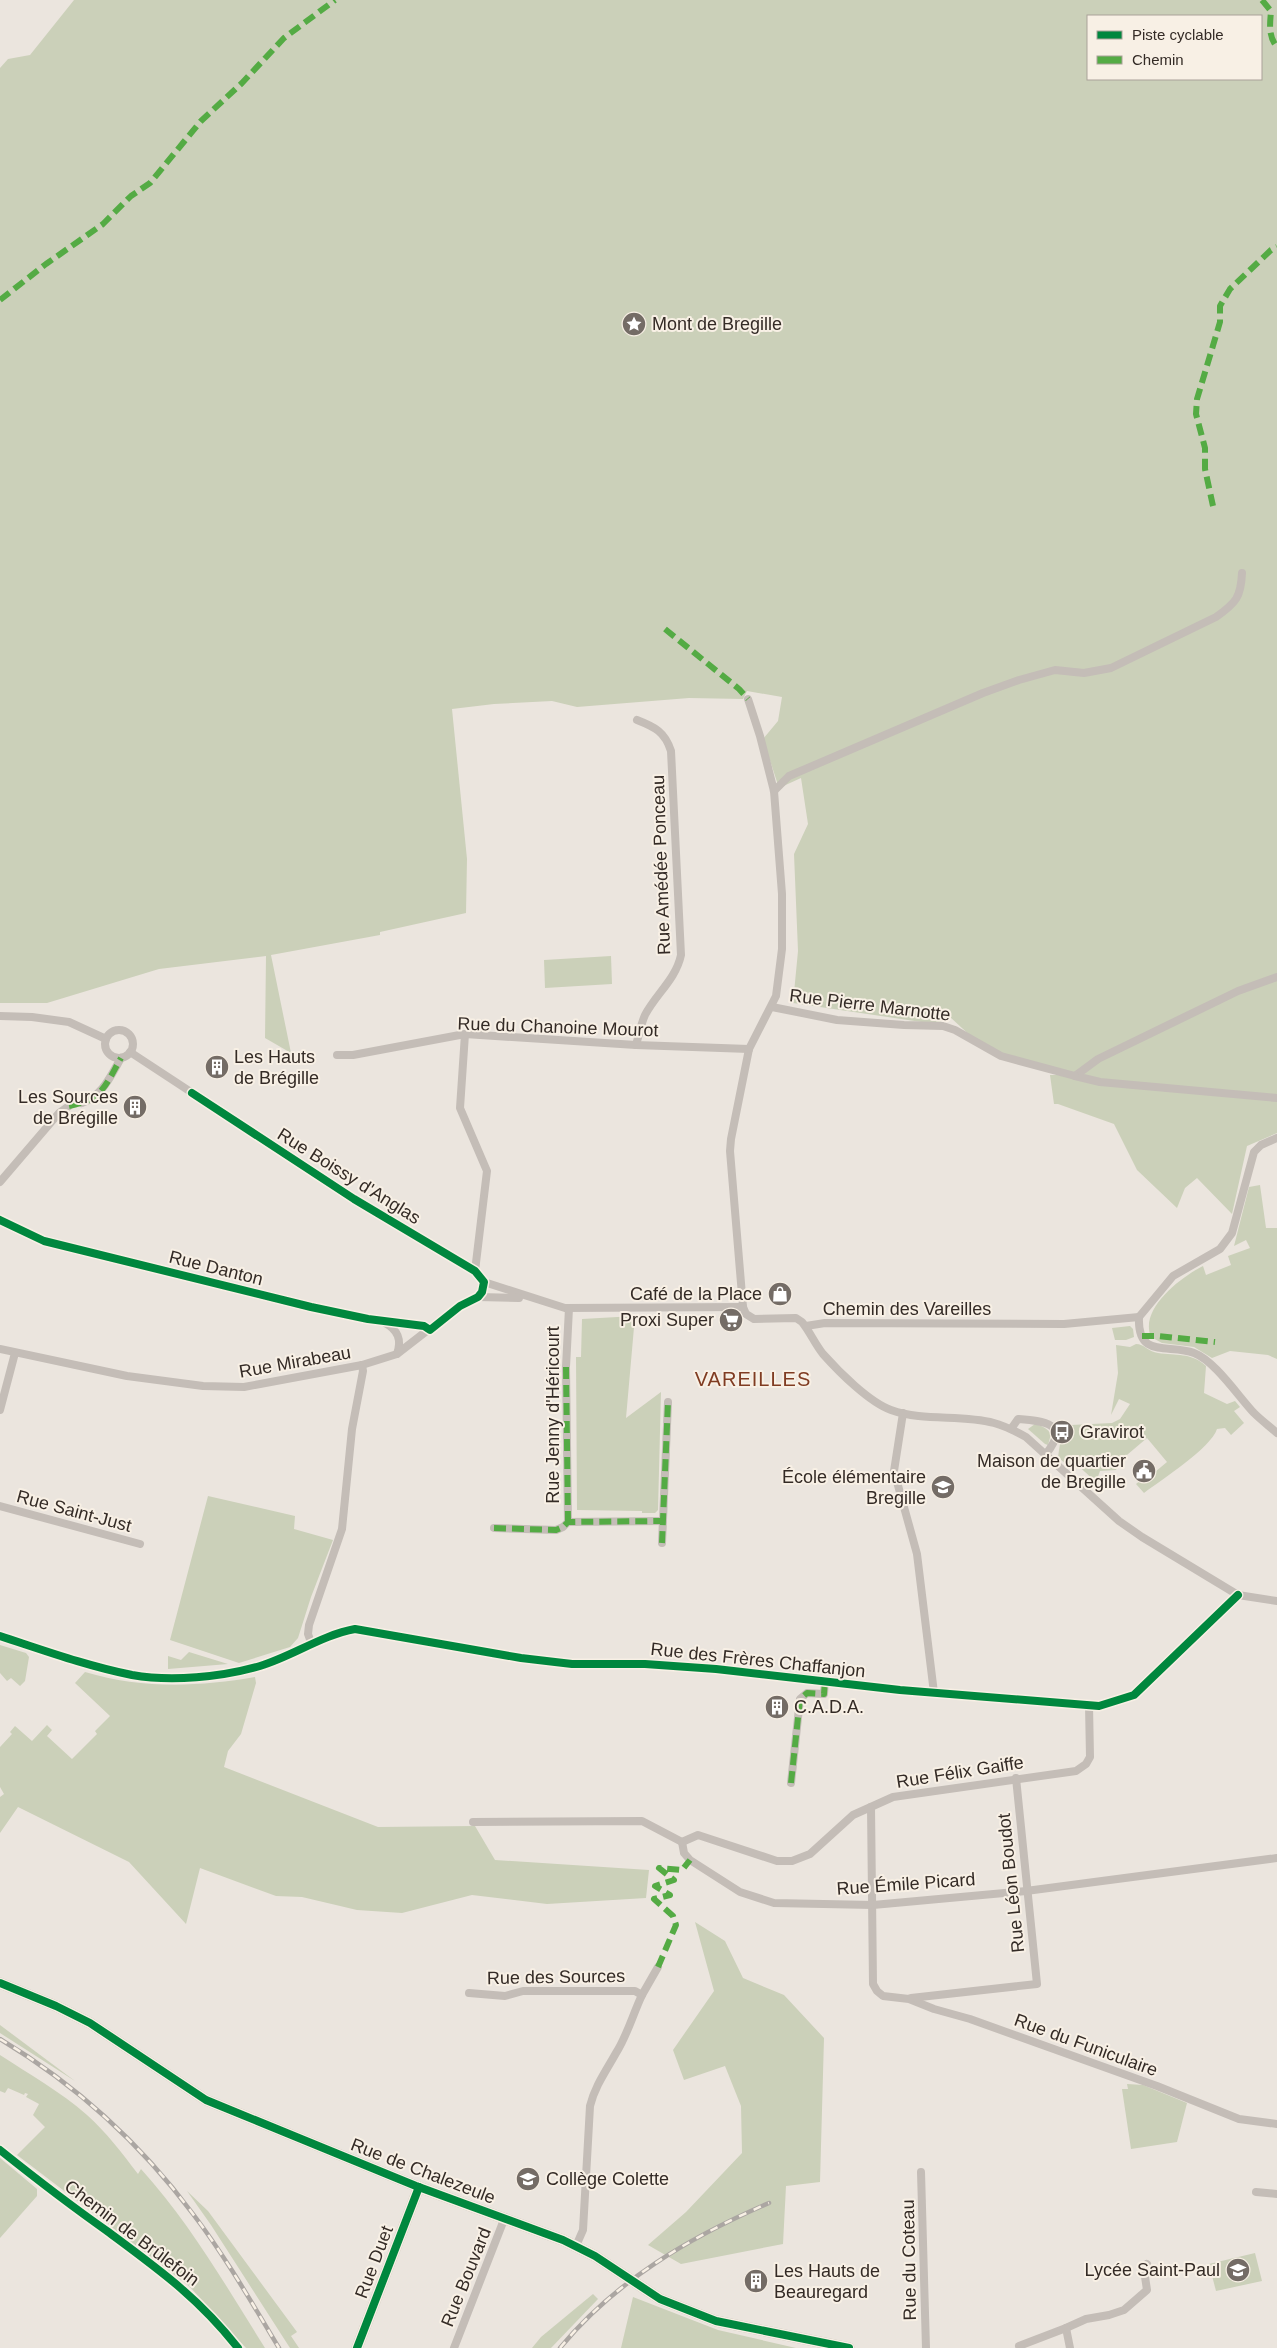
<svg xmlns="http://www.w3.org/2000/svg" width="1277" height="2348" viewBox="0 0 1277 2348" font-family="Helvetica,sans-serif">
<style>
.green{fill:#cbd0b9;fill-rule:evenodd}
.lines{fill:none;stroke-linecap:round;stroke-linejoin:round}
.street{stroke:#c4bdb7;stroke-width:8}
.secondary{stroke:#b5aea8;stroke-width:11}
.rail-casing{stroke:#aba6a2;stroke-width:4.5}
.rail{stroke:#f8f0e5;stroke-width:2.5;stroke-dasharray:8;stroke-linecap:butt}
.quiet{stroke:#54ab44;stroke-width:6;stroke-dasharray:12 6;stroke-linecap:butt}
.cycleway-casing{stroke:#f8f0e5;stroke-width:11}
.cycleway{stroke:#00873e;stroke-width:8}
.labels{text-anchor:middle;dominant-baseline:central;stroke-width:4;stroke-linejoin:round;paint-order:stroke}
.poi-label{font-size:18px;fill:#342b26;stroke:#f8f0e5;text-anchor:start}
.street-label{font-size:18px;fill:#342b26;stroke:#f8f0e5}
.quarter-label{font-size:20px;letter-spacing:1px;fill:#803c22;stroke:#f8f0e5}
</style>
<rect width="100%" height="100%" fill="#ebe5de"/>
<g class="green">
<path d="M74 0H1277V1133L1247 1146 1232 1214 1197 1178 1185 1188 1177 1208 1137 1170 1114 1124 1058 1104H1054L1050 1075H1070L1012 1058 975 1040 950 1017 935 1024 793 1003 798 951 794 854 808 824 801 778 779 788 763 739 778 721 782 697 747 691 743 699 689 698 577 707 552 701 494 704 452 709 467 859 466 913 380 932V935L271 955 291 1053 265 1038 266 956 159 969 47 1003H0V68L8 59 30 55ZM1088 16H1261V79H1088Z"/>
<path d="M611 956 612 984 545 988 544 960Z"/>
<path d="M1260 1185 1266 1228H1277V1359L1268 1355 1230 1351 1212 1358 1194 1347 1162 1343 1151 1337C1139 1309 1181 1277 1203 1266L1206 1275 1231 1265 1228 1256 1250 1248 1246 1240 1234 1246 1249 1187Z"/>
<path d="M635 1316 626 1418 661 1392 658 1510 655 1513H642V1511L577 1510 576 1357H581L582 1319Z"/>
<path d="M1130 1326 1133 1329 1134 1337 1126 1340H1115L1112 1328Z"/>
<path d="M1136 1344C1144 1344 1149 1352 1158 1353 1176 1356 1191 1352 1206 1366L1204 1393 1227 1404 1235 1401 1240 1407 1234 1411 1244 1423 1231 1435 1225 1428 1217 1429C1211 1448 1161 1480 1144 1493L1136 1484 1141 1480 1143 1482 1167 1462 1147 1438 1121 1460 1116 1470 1100 1471 1096 1482 1074 1462 1069 1467 1058 1457 1061 1437 1071 1425 1112 1423 1120 1419 1130 1404 1119 1399 1111 1415 1118 1373 1116 1345 1130 1347Z"/>
<path d="M1035 1424C1042 1426 1047 1428 1051 1434L1048 1445 1045 1444 1028 1429Z"/>
<path d="M208 1496 295 1516 294 1529 333 1540 311 1597 298 1638 290 1647 239 1663 170 1640Z"/>
<path d="M0 1645 26 1653 29 1657 25 1681 20 1686 11 1678 7 1681 0 1673Z"/>
<path d="M189 1652 228 1664 168 1669V1656L181 1660Z"/>
<path d="M85 1672C141 1689 198 1687 255 1677L256 1683 241 1734 228 1751 224 1767 378 1827 475 1826 495 1860 649 1870 646 1898 547 1904 472 1895 402 1913 357 1910 302 1897 276 1896 200 1868 186 1924 129 1862 18 1807 0 1833V1797L4 1794 0 1787V1747L12 1734 10 1732 15 1726 32 1741 47 1725 52 1730 47 1736 72 1759 97 1734 95 1731 110 1716 75 1683Z"/>
<path d="M695 1922 725 1941 743 1978 784 1995 824 2038 820 2182 786 2186 783 2244 681 2264 648 2245 686 2212 742 2153 741 2106 725 2066 684 2080 673 2050 714 1991Z"/>
<path d="M0 2025 75 2081 0 2033Z"/>
<path d="M0 2055C29 2074 61 2092 87 2115 106 2132 122 2153 138 2174L141 2169C190 2223 226 2286 265 2348H246L189 2286 17 2155 45 2127 33 2115 39 2104 26 2097 28 2094 25 2093 24 2095 8 2088 5 2093 0 2091Z"/>
<path d="M1127 2084 1143 2085 1187 2103 1177 2142 1131 2149 1122 2089H1128Z"/>
<path d="M0 2158 37 2189V2196L0 2238Z"/>
<path d="M187 2191 208 2211 297 2332 291 2336 299 2348H290L211 2225Z"/>
<path d="M1255 2253 1262 2281 1216 2291 1209 2264Z"/>
<path d="M593 2294 598 2299 551 2348H532L541 2337Z"/>
<path d="M633 2297 718 2330 796 2348H621Z"/>
</g>
<g class="lines">
<g class="street">
<path d="M748 699 760 736 774 791 782 894V949L776 996 749 1049 731 1139 730 1151 743 1307 746 1314 754 1319 796 1318 802 1322C810 1332 815 1344 823 1354 839 1372 869 1402 891 1410 924 1422 961 1414 994 1423 1005 1426 1015 1431 1026 1437L1119 1521 1142 1537 1238 1595 1277 1601"/>
<path d="M774 791 789 776 983 693 1019 680 1055 670 1084 673 1111 668 1216 617C1236 603 1241 597 1242 573"/>
<path d="M1277 977 1238 991 1098 1059 1075 1076 1100 1082 1277 1098"/>
<path d="M772 1007 837 1020 904 1025 943 1026 955 1030 1001 1056 1075 1076"/>
<path d="M0 1016 32 1017 69 1022 106 1039"/>
<circle cx="119" cy="1044" r="14"/>
<path d="M465 1034 460 1108 487 1171 475 1271"/>
<path d="M636 1045C639 1035 641 1024 645 1015 656 994 676 979 681 955L671 751C665 732 655 727 637 720"/>
<path d="M337 1055H353L465 1034 636 1045 749 1049"/>
<path d="M82 1103C103 1095 110 1077 121 1058"/>
<path d="M1277 1138 1261 1145 1254 1152 1232 1233 1220 1249 1173 1276 1139 1317C1137 1360 1170 1343 1194 1353 1215 1361 1238 1396 1254 1413 1261 1420 1269 1426 1277 1433"/>
<path d="M0 1182 59 1113 69 1106"/>
<path d="M0 1220 44 1241 311 1307 368 1319 424 1326 430 1330"/>
<path d="M484 1282 565 1308 743 1307"/>
<path d="M478 1297 519 1298"/>
<path d="M385 1323C398 1330 402 1340 397 1354"/>
<path d="M806 1326 825 1323 1064 1324 1139 1317"/>
<path d="M0 1349 127 1376 203 1386 244 1387 362 1365 397 1354 446 1316 467 1301 478 1297 482 1292 484 1282 475 1271 354 1199 130 1052"/>
<path d="M0 1410 15 1353"/>
<path d="M903 1413 894 1471 917 1554 934 1693"/>
<path d="M1011 1429 1018 1419C1043 1421 1071 1423 1046 1454"/>
<path d="M0 1506 140 1544"/>
<path d="M568 1522 566 1367 569 1308"/>
<path d="M494 1528 556 1530 563 1527 568 1522 663 1521"/>
<path d="M662 1543 668 1402"/>
<path d="M0 1636C43 1650 87 1666 132 1675 172 1682 221 1677 260 1666 293 1656 322 1635 355 1629L521 1658 572 1664H645L716 1669 900 1690 1099 1706 1134 1695 1238 1595"/>
<path d="M312 1645 308 1634 309 1625 342 1529 352 1429 363 1371 362 1365"/>
<path d="M791 1783 800 1699 807 1693 824 1694 825 1681"/>
<path d="M871 1807 873 1984 877 1991 883 1996 909 1999 934 2009 970 2019 1157 2086 1239 2119 1277 2124"/>
<path d="M473 1822 642 1821 682 1842"/>
<path d="M682 1842 684 1853 690 1860 740 1892 774 1903 873 1905 1026 1891 1277 1858"/>
<path d="M682 1842 698 1835 777 1861H792L810 1854 853 1815 893 1797 1076 1771 1086 1764 1090 1757 1089 1705"/>
<path d="M469 1993 505 1996 523 1991H635L642 1995C633 2014 627 2036 616 2053 606 2071 595 2086 590 2106L583 2230 576 2246"/>
<path d="M642 1995 658 1967"/>
<path d="M911 1998 1037 1984 1016 1778"/>
<path d="M0 2150C35 2178 70 2205 107 2231 158 2269 198 2297 238 2348"/>
<path d="M921 2172 926 2348"/>
<path d="M1256 2192 1277 2194"/>
<path d="M1066 2328 1086 2319 1109 2315 1124 2310 1147 2290 1144 2270 1147 2264"/>
<path d="M1019 2346 1066 2328 1070 2348"/>
<path d="M454 2348 505 2217"/>
</g>
<g class="secondary">
<path d="M0 1983 56 2006 90 2023 206 2100 416 2186 563 2240 595 2256 660 2299 716 2321 849 2348"/>
<path d="M357 2348 419 2187"/>
</g>
<g class="rail-casing">
<g id="rail">
<path d="M0 2039C75 2084 141 2144 193 2214 225 2256 252 2303 279 2348"/>
<path d="M560 2348C615 2281 690 2237 769 2203"/>
</g>
</g>
<use href="#rail" class="rail"/>
<g class="quiet">
<path d="M1262 0 1271 11C1270 24 1268 36 1277 47"/>
<path d="M0 300 46 264 103 224 131 196 150 183 201 121 242 83 284 38 335 0"/>
<path d="M1213 506 1205 469V448L1196 414 1197 399 1220 322V306L1230 289 1271 250 1277 247"/>
<path d="M665 629 739 689 748 699"/>
<path d="M69 1106C103 1099 105 1086 121 1058"/>
<path d="M1142 1336H1158L1215 1342"/>
<path d="M566 1367 568 1522"/>
<path d="M494 1528 556 1530 563 1527 568 1522 663 1521"/>
<path d="M662 1543 668 1402"/>
<path d="M791 1783 800 1699 807 1693 824 1694 825 1681"/>
<path d="M658 1967 676 1925 673 1916 654 1899 670 1895 655 1886 674 1880 659 1868 682 1870 690 1860"/>
</g>
<g class="cycleway-casing">
<g id="cycleway">
<path d="M0 1220 44 1241 311 1307 368 1319 424 1326 430 1330 460 1306 478 1297 482 1292 484 1282 475 1271 354 1199 192 1093"/>
<path d="M0 1636C43 1650 87 1666 132 1675 172 1682 221 1677 260 1666 293 1656 322 1635 355 1629L521 1658 572 1664H645L716 1669 900 1690 1099 1706 1134 1695 1238 1595"/>
<path d="M0 1983 56 2006 90 2023 206 2100 416 2186 563 2240 595 2256 660 2299 716 2321 849 2348"/>
<path d="M0 2150C35 2178 70 2205 107 2231 158 2269 198 2297 238 2348"/>
<path d="M357 2348 419 2187"/>
</g>
</g>
<use href="#cycleway" class="cycleway"/>
</g>
<defs>
<g id="sight-disc" transform="scale(1.25)"><circle r="9.5" fill="#746c66" stroke="#f8f0e5"/><path d="M0-6L1.8-2.2L6-1.7L2.9 1.2L3.7 5.4L0 3.3L-3.7 5.4L-2.9 1.2L-6-1.7L-1.8-2.2Z" fill="#fff"/></g>
<g id="building-disc" transform="scale(1.25)"><circle r="9.5" fill="#746c66" stroke="#f8f0e5"/><path d="M-4-6H4V6H1V3H-1V6H-4ZM-2.5-4.3h1.7v1.8h-1.7ZM.8-4.3h1.7v1.8H.8ZM-2.5-1h1.7V.8h-1.7ZM.8-1h1.7V.8H.8Z" fill="#fff"/></g>
<g id="shop-disc" transform="scale(1.25)"><circle r="9.5" fill="#746c66" stroke="#f8f0e5"/><path d="M-5-2.5h2.3a2.7 3.5 0 0 1 5.4 0H5L5.5 6h-11ZM-1.5-2.5h3a1.5 2.3 0 0 0-3 0Z" fill="#fff"/></g>
<g id="supermarket-disc" transform="scale(1.25)"><circle r="9.5" fill="#746c66" stroke="#f8f0e5"/><path d="M-6-5.5h2.5l.6 2H6L4.5 2H-2.5L-4.4-4H-6ZM-1.5 3.2a1.3 1.3 0 1 0 .1 0ZM3 3.2a1.3 1.3 0 1 0 .1 0Z" fill="#fff"/></g>
<g id="bus-disc" transform="scale(1.25)"><circle r="9.5" fill="#746c66" stroke="#f8f0e5"/><path d="M-5-6H5V4H4V6H2V4H-2V6H-4V4H-5ZM-3.5-4V0h7V-4ZM-3.5 1.2v1.5H-2V1.2ZM2 1.2v1.5H3.5V1.2Z" fill="#fff"/></g>
<g id="civic-disc" transform="scale(1.25)"><circle r="9.5" fill="#746c66" stroke="#f8f0e5"/><path d="M-.6-6.5H3V-4.5H.6V-3L4-1V1h2V6H-6V1h2V-1L-.6-3ZM-1.2 2.5V6h2.4V2.5Z" fill="#fff"/></g>
<g id="school-disc" transform="scale(1.25)"><circle r="9.5" fill="#746c66" stroke="#f8f0e5"/><path d="M0-5L7-2L0 1L-7-2ZM-4 1L0 2.5L4 1V4Q0 6-4 4Z" fill="#fff"/></g>
</defs>
<g fill-rule="evenodd">
<use href="#sight-disc" x="634" y="324"/>
<use href="#building-disc" x="217" y="1067"/>
<use href="#building-disc" x="135" y="1107"/>
<use href="#shop-disc" x="780" y="1294"/>
<use href="#supermarket-disc" x="731" y="1320"/>
<use href="#bus-disc" x="1062" y="1432"/>
<use href="#civic-disc" x="1144" y="1471"/>
<use href="#school-disc" x="943" y="1487"/>
<use href="#building-disc" x="777" y="1707"/>
<use href="#school-disc" x="528" y="2179"/>
<use href="#school-disc" x="1238" y="2270"/>
<use href="#building-disc" x="756" y="2281"/>
</g>
<g class="labels">
<g class="poi-label">
<text x="652" y="324">Mont de Bregille</text>
<text x="234" y="1057">Les Hauts<tspan x="234" dy="21">de Brégille</tspan></text>
<text x="118" y="1097" text-anchor="end">Les Sources<tspan x="118" dy="21">de Brégille</tspan></text>
<text x="762" y="1294" text-anchor="end">Café de la Place</text>
<text x="714" y="1320" text-anchor="end">Proxi Super</text>
<text x="1080" y="1432">Gravirot</text>
<text x="1126" y="1461" text-anchor="end">Maison de quartier<tspan x="1126" dy="21">de Bregille</tspan></text>
<text x="926" y="1477" text-anchor="end">École élémentaire<tspan x="926" dy="21">Bregille</tspan></text>
<text x="794" y="1707">C.A.D.A.</text>
<text x="546" y="2179">Collège Colette</text>
<text x="1220" y="2270" text-anchor="end">Lycée Saint-Paul</text>
<text x="774" y="2271">Les Hauts de<tspan x="774" dy="21">Beauregard</tspan></text>
</g>
<g class="street-label">
<text transform="translate(661 865) rotate(-92)">Rue Amédée Ponceau</text>
<text transform="translate(870 1005) rotate(7)">Rue Pierre Marnotte</text>
<text transform="translate(558 1027) rotate(2)">Rue du Chanoine Mourot</text>
<text transform="translate(349 1176) rotate(32)">Rue Boissy d'Anglas</text>
<text transform="translate(216 1268) rotate(14)">Rue Danton</text>
<text x="907" y="1309">Chemin des Vareilles</text>
<text transform="translate(295 1362) rotate(-10)">Rue Mirabeau</text>
<text transform="translate(553 1415) rotate(-90)">Rue Jenny d'Héricourt</text>
<text transform="translate(74 1511) rotate(15)">Rue Saint-Just</text>
<text transform="translate(758 1660) rotate(6)">Rue des Frères Chaffanjon</text>
<text transform="translate(960 1772) rotate(-9)">Rue Félix Gaiffe</text>
<text transform="translate(1011 1883) rotate(-96)">Rue Léon Boudot</text>
<text transform="translate(906 1884) rotate(-4)">Rue Émile Picard</text>
<text transform="translate(556 1977) rotate(-1)">Rue des Sources</text>
<text transform="translate(1086 2045) rotate(20)">Rue du Funiculaire</text>
<text transform="translate(423 2171) rotate(21)">Rue de Chalezeule</text>
<text transform="translate(132 2233) rotate(37)">Chemin de Brûlefoin</text>
<text transform="translate(909 2260) rotate(-91)">Rue du Coteau</text>
<text transform="translate(374 2262) rotate(-69)">Rue Duet</text>
<text transform="translate(466 2277) rotate(-68)">Rue Bouvard</text>
</g>
<g class="quarter-label">
<text x="753" y="1379">VAREILLES</text>
</g>
</g>
<rect x="1087" y="15" width="175" height="65" fill="#f8f0e5" stroke="#aaa199"/>
<rect x="1097" y="31" width="25" height="8" fill="#00873e" stroke="#aaa199"/>
<text x="1132" y="40" font-size="15" fill="#342b26">Piste cyclable</text>
<rect x="1097" y="56" width="25" height="8" fill="#54ab44" stroke="#aaa199"/>
<text x="1132" y="65" font-size="15" fill="#342b26">Chemin</text>
</svg>
